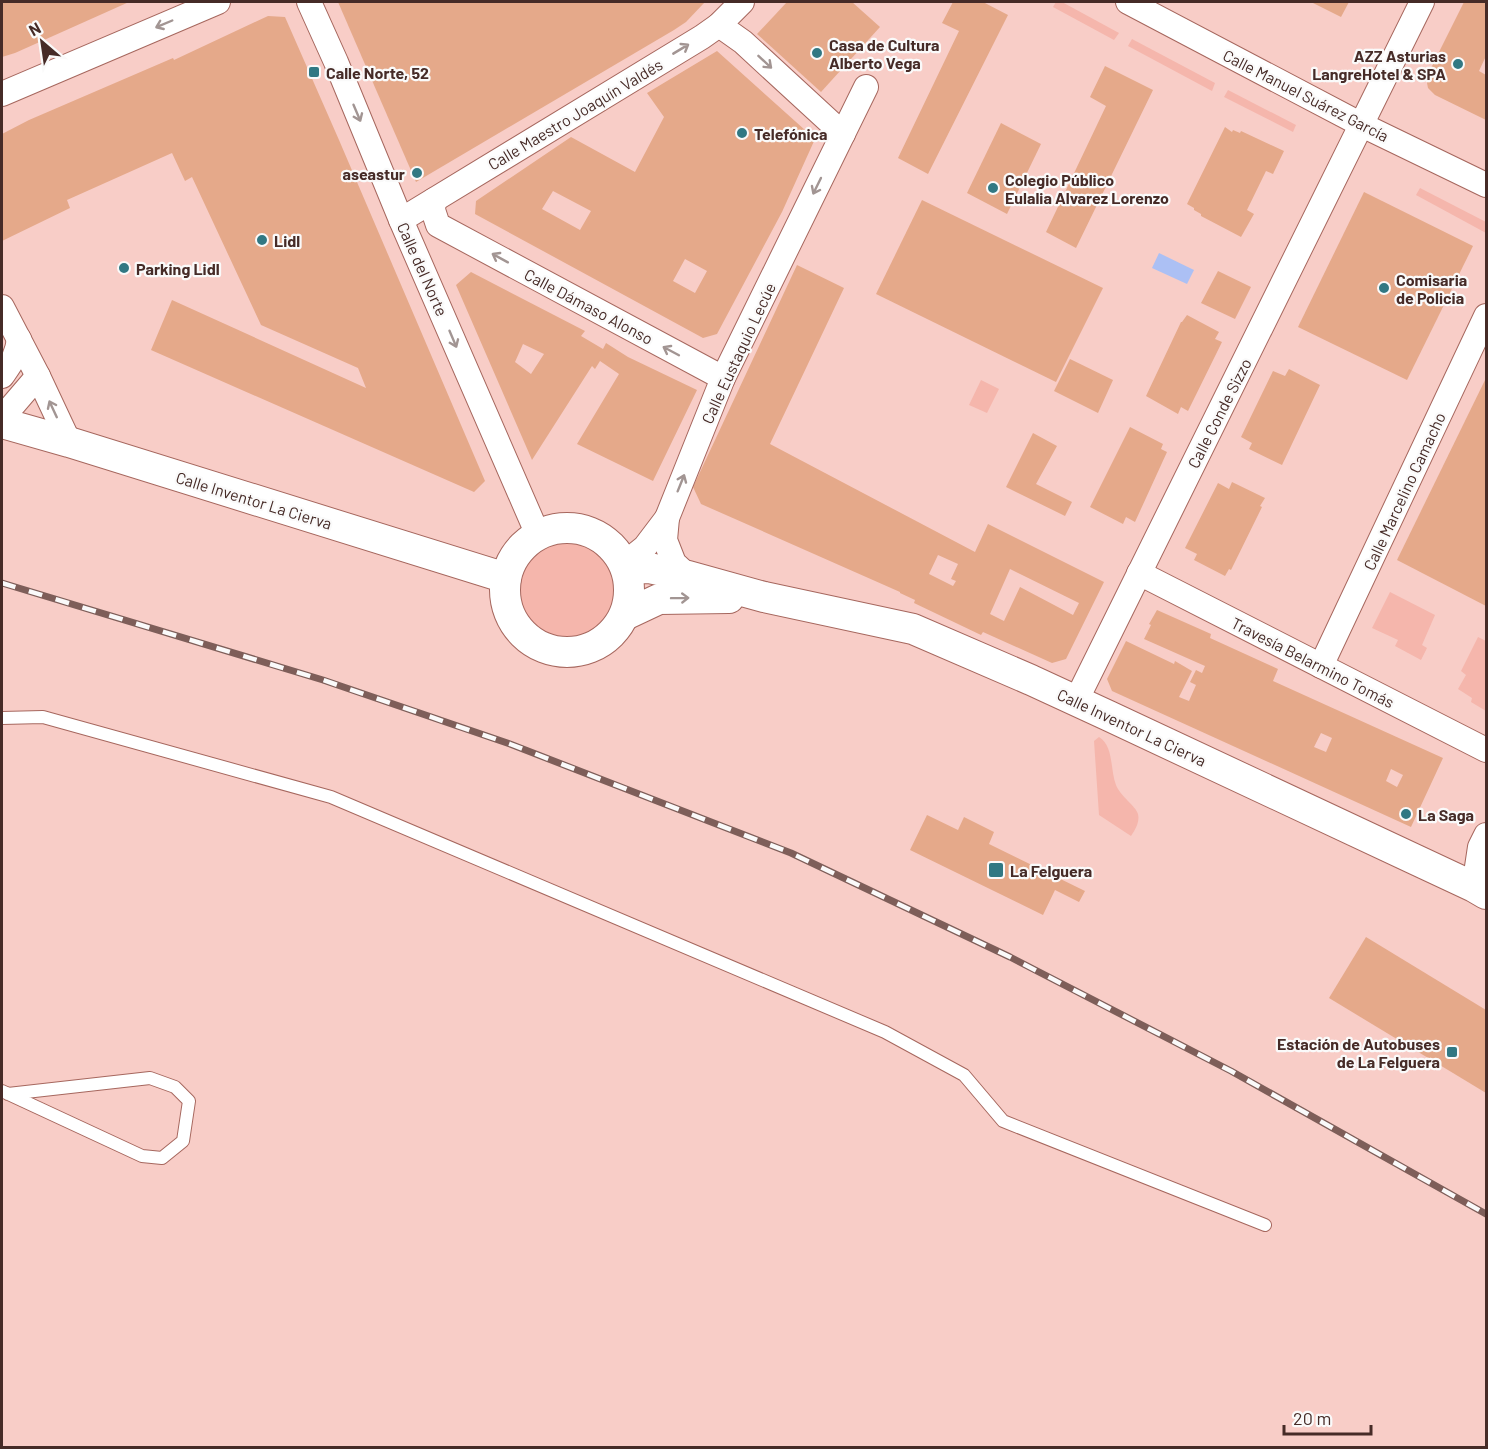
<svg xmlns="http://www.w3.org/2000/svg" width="1488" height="1449" viewBox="0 0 1488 1449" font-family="Barlow,sans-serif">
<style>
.green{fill:#f5b6ac}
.water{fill:#acc0f4}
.building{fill:#e5a98a;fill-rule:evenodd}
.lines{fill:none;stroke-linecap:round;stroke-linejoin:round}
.service-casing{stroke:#a6675e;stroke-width:14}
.minor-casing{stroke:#a6675e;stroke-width:26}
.tertiary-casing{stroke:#a6675e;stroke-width:32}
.service{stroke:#fff;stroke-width:12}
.minor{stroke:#fff;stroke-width:24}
.tertiary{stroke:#fff;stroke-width:30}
.rail-casing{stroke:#7e5e59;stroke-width:7}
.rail{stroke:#fafafa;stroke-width:4.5;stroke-dasharray:14;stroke-linecap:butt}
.oneway{stroke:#a29593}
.poi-dot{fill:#317883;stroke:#fafafa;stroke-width:2}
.labels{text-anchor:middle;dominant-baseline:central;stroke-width:4.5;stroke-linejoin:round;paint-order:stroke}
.poi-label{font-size:16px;font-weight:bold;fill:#462b27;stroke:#fafafa;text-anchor:start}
.street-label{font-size:16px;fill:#462b27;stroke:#fafafa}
</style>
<rect width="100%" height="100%" fill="#f8cdc7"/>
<g class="green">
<path d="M1056 2H1062L1119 33 1114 40 1053 7Z"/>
<path d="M1132 39 1215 83 1212 91 1128 46Z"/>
<path d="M1228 90 1296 125 1293 132 1224 97Z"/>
<path d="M1420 188 1486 222V233L1416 195Z"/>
<path d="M981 380 999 389 987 413 969 405Z"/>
<circle cx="567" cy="590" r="62"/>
<path d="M1390 592 1435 615 1422 645 1427 648 1421 660 1395 646 1398 640 1372 628Z"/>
<path d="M1478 637 1486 641V711L1471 702 1472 698 1458 689 1466 675 1461 671Z"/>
<path d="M1099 737C1114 746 1110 770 1116 785 1120 796 1136 806 1138 814 1140 822 1135 830 1131 836L1099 815 1094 741Z"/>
</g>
<path class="water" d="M1159 253 1194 270 1187 284 1152 268Z"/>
<g class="building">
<path d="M2 2H129L15 53 2 57Z"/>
<path d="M338 2H705L686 22 674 30 416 182Z"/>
<path d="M787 2H852L880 27 821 92 757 34Z"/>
<path d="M953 2H983L1008 15 928 174 898 158 959 31 942 23Z"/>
<path d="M1311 2H1349L1341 17Z"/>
<path d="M1464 2H1486V56L1479 71 1486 75V120L1435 95 1428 88 1427 83V76Z"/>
<path d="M268 16 285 17 339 140 485 481 474 492 151 350 172 300 366 388 358 368 261 325 192 177 185 181 172 153 67 200 70 208 2 241V134L29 120 173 58 174 60Z"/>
<path d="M717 51 815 139 782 212 717 334 703 338 475 214 476 201 571 137 635 172 664 117 647 93ZM553 191 591 211 580 230 542 209ZM685 259 707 271 695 293 673 281Z"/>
<path d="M1105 66 1153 90 1076 248 1046 232 1106 106 1090 97Z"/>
<path d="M1001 123 1041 144 1007 214 967 193Z"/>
<path d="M1225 127 1232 132 1233 130 1240 133 1241 131 1284 151 1273 174 1266 171 1247 210 1254 214 1241 237 1201 216V214L1194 210V208L1187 204Z"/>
<path d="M1364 192 1473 246 1407 380 1298 327Z"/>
<path d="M922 200 1103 288 1056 382 876 294Z"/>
<path d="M797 265 844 288 770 444 975 552 988 524 1104 582 1066 659 1052 663 983 632 981 635 914 603 915 600 900 593V592L701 504 693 487ZM938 555 958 564 951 579 956 581 953 586 929 574ZM1010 569 1079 603 1073 615 1020 587 1004 621 990 614Z"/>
<path d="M1218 271 1251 287 1235 319 1201 303Z"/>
<path d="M471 272 585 331 581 336 603 349 606 343 628 357 697 390 653 481 577 444 619 374 600 361 595 369 592 366 532 460 456 285ZM523 344 544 354 531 374 515 362Z"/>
<path d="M1187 315 1219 332 1215 339 1222 342 1188 411 1181 407 1178 414 1146 396 1181 322H1182Z"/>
<path d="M1070 359 1113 380 1098 413 1054 391Z"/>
<path d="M1289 369 1320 385 1282 465 1249 449 1252 443 1241 437 1273 371 1285 376Z"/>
<path d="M1486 378V606L1397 560Z"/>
<path d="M1130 427 1163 444 1161 449 1167 452 1135 522 1126 517 1123 524 1090 507Z"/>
<path d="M1033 433 1057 446 1036 484 1072 502 1065 516 1006 487Z"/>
<path d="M1232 482 1265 498 1260 506 1262 507 1231 570 1229 569 1225 576 1194 560 1197 554 1185 548 1218 483 1229 489Z"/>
<path d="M1157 610 1211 634 1210 638 1278 669 1273 681 1443 758 1411 827 1112 691 1107 679 1126 641 1174 664 1175 661 1192 671 1179 697 1189 701 1196 685 1190 682 1196 670 1202 673 1205 666 1144 639 1151 625 1149 624ZM1321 733 1332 738 1326 752 1314 747ZM1391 769 1403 775 1397 787 1386 781Z"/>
<path d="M927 815 958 830 964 817 994 832 989 844 1085 891 1079 902 1055 890 1043 915 910 850Z"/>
<path d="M1366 937 1486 1010V1093L1329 998Z"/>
</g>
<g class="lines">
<g class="service-casing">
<g id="service">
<path d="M2 718 43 717 331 797 885 1032 964 1075 1003 1121 1265 1225"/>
<path d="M2 1091 142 1156 162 1158 183 1141 189 1101 175 1087 150 1078 8 1094"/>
</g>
</g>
<g class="minor-casing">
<g id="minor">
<path d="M309 2 336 62 401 220 538 535"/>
<path d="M1128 2 1362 125 1486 185"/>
<path d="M719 25 743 42 843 134"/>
<path d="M2 94 218 2"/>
<path d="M434 200 433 210 438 225 723 378"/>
<path d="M401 220 702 37 719 25 742 2"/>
<path d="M2 307 38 376 69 442"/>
<path d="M2 376C11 363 17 356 19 339"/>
<path d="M2 418 38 376"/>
<path d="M667 518 665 540 674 563 688 576"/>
<path d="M624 564 645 547 667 518 723 378 866 87"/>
<path d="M1139 573 1486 750"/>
<path d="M1321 666 1486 316"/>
<path d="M1076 701C1191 467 1309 235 1422 2"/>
<path d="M1474 887 1480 847 1486 835"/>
</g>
</g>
<g class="tertiary-casing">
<g id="tertiary">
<path d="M2 423 69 442 506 578"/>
<circle cx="567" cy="590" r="62"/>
<path d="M627 569 649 568 688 576 764 597 913 629 1031 680 1109 716 1412 858 1474 887 1486 894"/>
<path d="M625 615 659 599 729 598"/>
</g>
</g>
<use href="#service" class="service"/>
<use href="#minor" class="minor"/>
<use href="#tertiary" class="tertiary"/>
<g class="rail-casing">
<path id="rail" d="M2 583 323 680 510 744 791 853 1010 957 1231 1071 1486 1214"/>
</g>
<use href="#rail" class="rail"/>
</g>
<defs><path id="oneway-shaft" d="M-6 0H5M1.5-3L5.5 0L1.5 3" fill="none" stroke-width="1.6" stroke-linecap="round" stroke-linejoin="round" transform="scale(1.5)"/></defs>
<g class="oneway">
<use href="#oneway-shaft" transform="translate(164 24) rotate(157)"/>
<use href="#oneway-shaft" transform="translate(681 49) rotate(-31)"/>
<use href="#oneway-shaft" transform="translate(765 62) rotate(43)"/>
<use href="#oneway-shaft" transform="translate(357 113) rotate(67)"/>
<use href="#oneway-shaft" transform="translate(817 186) rotate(116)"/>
<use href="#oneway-shaft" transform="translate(500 258) rotate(-151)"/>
<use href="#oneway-shaft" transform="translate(453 339) rotate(67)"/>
<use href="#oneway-shaft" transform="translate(671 351) rotate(-152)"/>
<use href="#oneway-shaft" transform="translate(53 409) rotate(-115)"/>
<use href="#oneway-shaft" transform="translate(681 483) rotate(-68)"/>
<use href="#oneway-shaft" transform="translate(680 598) rotate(-1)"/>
</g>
<g class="poi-dot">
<circle cx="817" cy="53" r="6"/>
<circle cx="1458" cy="64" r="6"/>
<rect x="308" y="66" width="12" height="12" rx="3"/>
<circle cx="742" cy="133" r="6"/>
<circle cx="417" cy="173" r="6"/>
<circle cx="993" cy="188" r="6"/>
<circle cx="262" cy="240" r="6"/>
<circle cx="124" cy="268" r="6"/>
<circle cx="1384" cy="288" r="6"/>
<circle cx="1406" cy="814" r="6"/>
<rect x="988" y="862" width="16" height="16" rx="3"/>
<rect x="1446" y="1046" width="12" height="12" rx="3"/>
</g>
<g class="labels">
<g class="poi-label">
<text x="829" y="44">Casa de Cultura<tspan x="829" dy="18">Alberto Vega</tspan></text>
<text x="1446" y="55" text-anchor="end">AZZ Asturias<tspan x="1446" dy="18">LangreHotel &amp; SPA</tspan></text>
<text x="326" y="72">Calle Norte, 52</text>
<text x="754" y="133">Telefónica</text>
<text x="405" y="173" text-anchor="end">aseastur</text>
<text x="1005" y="179">Colegio Público<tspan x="1005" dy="18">Eulalia Alvarez Lorenzo</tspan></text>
<text x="274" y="240">Lidl</text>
<text x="136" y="268">Parking Lidl</text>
<text x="1396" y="279">Comisaria<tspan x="1396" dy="18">de Policia</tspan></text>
<text x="1418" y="814">La Saga</text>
<text x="1010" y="870">La Felguera</text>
<text x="1440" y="1043" text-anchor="end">Estación de Autobuses<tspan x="1440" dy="18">de La Felguera</tspan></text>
</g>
<g class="street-label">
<text transform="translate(1306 95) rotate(27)">Calle Manuel Suárez García</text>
<text transform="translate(575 114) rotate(-31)">Calle Maestro Joaquín Valdés</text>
<text transform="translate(423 269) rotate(66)">Calle del Norte</text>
<text transform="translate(589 306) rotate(28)">Calle Dámaso Alonso</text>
<text transform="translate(738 353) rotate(-65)">Calle Eustaquio Lecúe</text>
<text transform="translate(1219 413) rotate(-63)">Calle Conde Sizzo</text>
<text transform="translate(1404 491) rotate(-65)">Calle Marcelino Camacho</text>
<text transform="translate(254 500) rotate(17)">Calle Inventor La Cierva</text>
<text transform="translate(1313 662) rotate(27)">Travesía Belarmino Tomás</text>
<text transform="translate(1132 727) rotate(25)">Calle Inventor La Cierva</text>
</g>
</g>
<rect width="1488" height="1449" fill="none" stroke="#462b27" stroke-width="6"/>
<g transform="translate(42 42) rotate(331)" stroke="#fafafa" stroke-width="4.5" paint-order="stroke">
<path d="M0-4.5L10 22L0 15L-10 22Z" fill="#462b27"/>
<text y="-9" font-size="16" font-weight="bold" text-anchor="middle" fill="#462b27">N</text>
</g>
<path d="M1284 1425v9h87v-9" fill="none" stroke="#462b27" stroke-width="3"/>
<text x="1293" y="1425" font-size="18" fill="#462b27" stroke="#fafafa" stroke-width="4.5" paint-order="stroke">20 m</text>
</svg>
